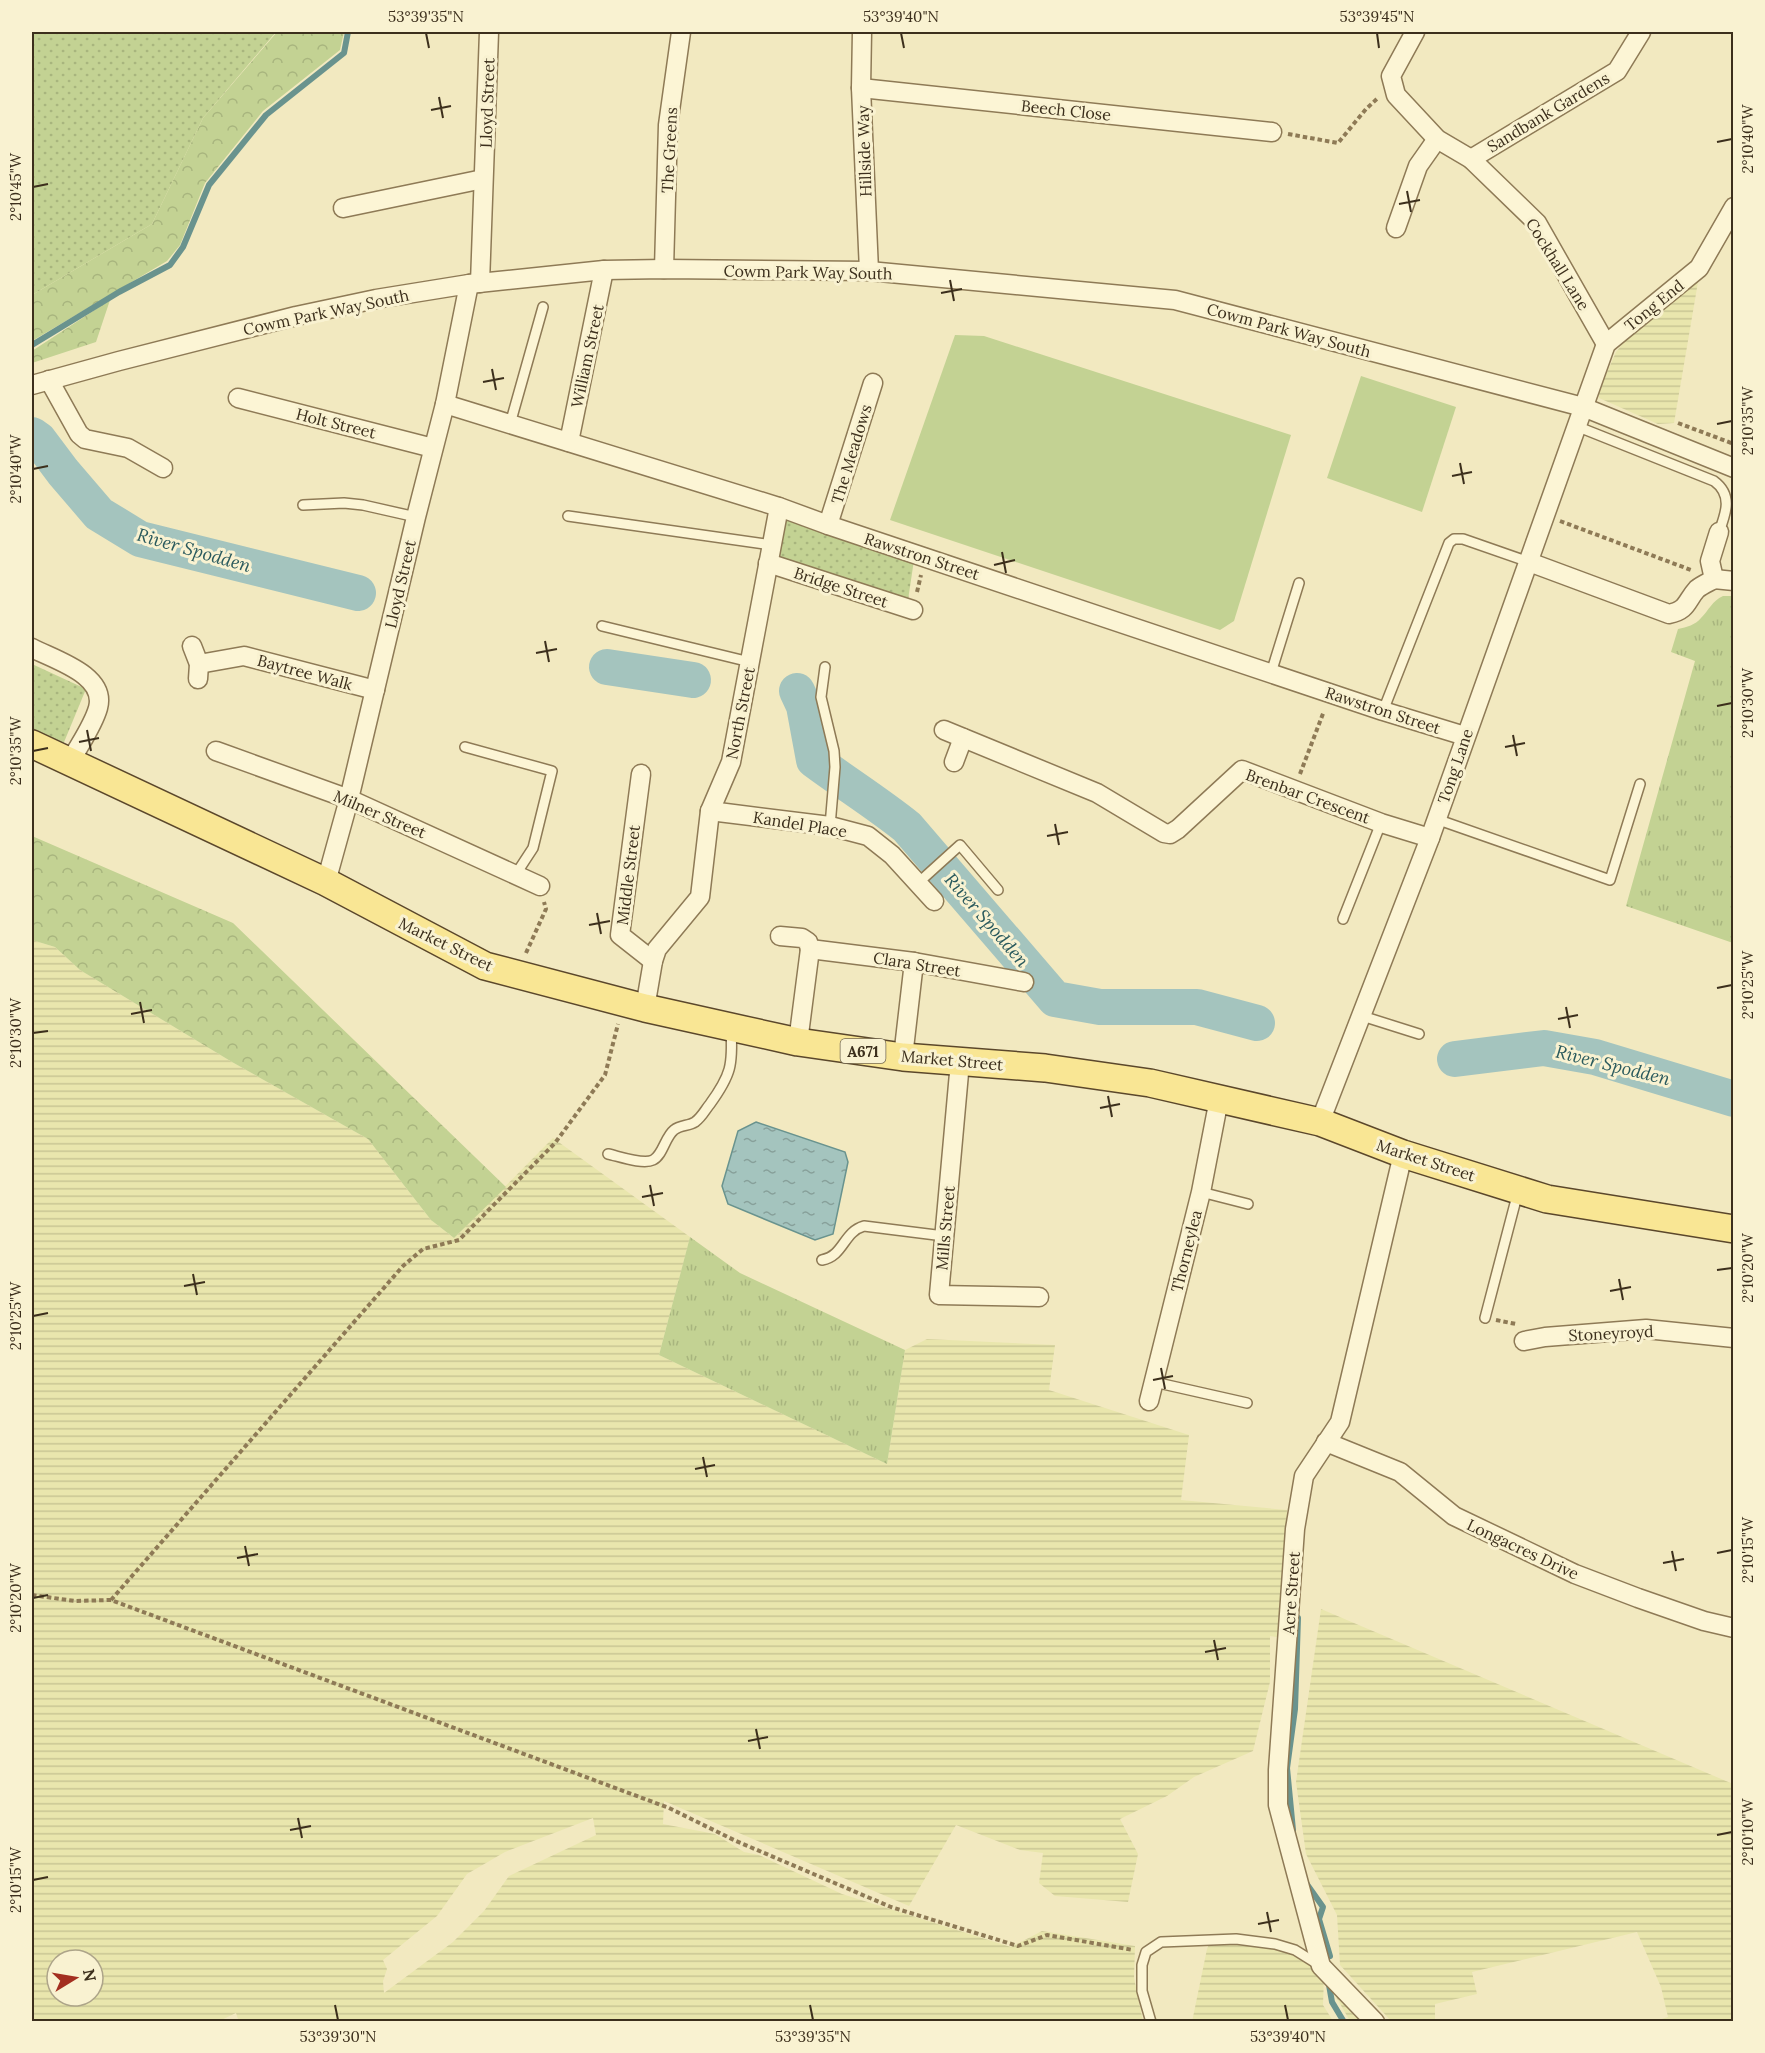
<svg xmlns="http://www.w3.org/2000/svg" width="1765" height="2053" viewBox="0 0 1765 2053" font-family="Lora,serif">
<style>
.farmland{fill:url(#farmland-rules);fill-rule:evenodd}
.grass{fill:url(#grass-tufts)}
.forest{fill:url(#forest-crowns)}
.park{fill:url(#park-dots)}
.pitch{fill:#c3d293}
.water{fill:url(#water-ripples);stroke:#69938e;stroke-width:1.5}
.lines{fill:none;stroke-linecap:round;stroke-linejoin:round}
.stream{stroke:#69938e;stroke-width:6}
.river{stroke:#a4c4be;stroke-width:36}
.service-casing{stroke:#8e7a56;stroke-width:12}
.minor-casing{stroke:#8e7a56;stroke-width:21}
.primary-casing{stroke:#5b472b;stroke-width:30}
.path{stroke:#8e7a56;stroke-width:4;stroke-dasharray:4.5 3;stroke-linecap:butt}
.service{stroke:#fcf5d5;stroke-width:9}
.minor{stroke:#fcf5d5;stroke-width:18}
.primary{stroke:#f9e694;stroke-width:27}
.ticks{fill:none;stroke:#3c2f1c;stroke-width:2}
.labels{text-anchor:middle;dominant-baseline:central;stroke-width:6;stroke-linejoin:round;paint-order:stroke}
.shield{fill:#f9f2d1;stroke:#756a52;stroke-width:1.5}
.shield-label{font-size:15px;font-weight:bold;fill:#3c2f1c}
.street-label{font-size:16px;fill:#3c2f1c;stroke:#f9f2d1}
.water-label{font-size:18px;font-style:italic;fill:#2a5a5d;stroke:#f9f2d1}
.neatline{fill:none;stroke:#3c2f1c;stroke-width:2}
.ticks-label{font-size:15px;text-anchor:middle;fill:#3c2f1c}
</style>
<defs>
<pattern id="farmland-rules" width="6" height="5" patternUnits="userSpaceOnUse" patternTransform="scale(1.5)"><rect width="6" height="5" fill="#e9e6ad"/><path d="M0 2.5h6" fill="none" stroke="#c9c694"/></pattern>
<pattern id="grass-tufts" width="24" height="20" patternUnits="userSpaceOnUse" patternTransform="scale(1.5)"><rect width="24" height="20" fill="#c3d293"/><path d="M3 7l-1-3M5 7V3M7 7l1-3M15 17l-1-3M17 17v-4M19 17l1-3" fill="none" stroke="#a8b57e"/></pattern>
<pattern id="forest-crowns" width="20" height="18" patternUnits="userSpaceOnUse" patternTransform="scale(1.5)"><rect width="20" height="18" fill="#c3d293"/><path d="M2 6a3 3 0 1 1 6 0M12 15a3 3 0 1 1 6 0" fill="none" stroke="#a8b57e"/></pattern>
<pattern id="park-dots" width="8" height="8" patternUnits="userSpaceOnUse" patternTransform="scale(1.5)"><rect width="8" height="8" fill="#c3d293"/><path d="M2 2h.1M6 6h.1" fill="none" stroke="#a8b57e" stroke-width="1.8" stroke-linecap="round"/></pattern>
<pattern id="water-ripples" width="26" height="14" patternUnits="userSpaceOnUse" patternTransform="scale(1.5)"><rect width="26" height="14" fill="#a4c4be"/><path d="M2 4q2-2 4 0t4 0M15 11q2-2 4 0t4 0" fill="none" stroke="#87a09a"/></pattern>
</defs>
<rect width="100%" height="100%" fill="#f2e9c0"/>
<g class="farmland">
<path d="M1698 282 1674 423 1658 424 1599 398 1598 393 1616 352 1632 332 1661 305 1683 294Z"/>
<path d="M32 940 55 947 80 970 232 1062 368 1139 431 1220 454 1238 553 1138 690 1237 659 1355 887 1464 905 1350 927 1339 1055 1345 1049 1390 1189 1435 1181 1500 1287 1510 1283 1638 1270 1636V1682L1253 1751 1194 1777 1167 1796 1120 1819 1138 1854 1128 1902 1055 1896 1039 1883 1043 1853 1020 1850 956 1825 909 1906 664 1801 663 1824 715 1834 744 1852 759 1855 842 1894 1011 1947 1042 1931 1135 1946 1134 1978 1143 2021 239 2022 236 2013 217 2022 32 2021ZM593 1818 596 1835 509 1876 484 1911 453 1942 384 1993 383 1981 387 1969 383 1960 437 1916 467 1874 505 1852ZM57 1960H93V1996H57Z"/>
<path d="M1321 1609 1733 1784V2021H1655L1668 2017 1661 1987 1637 1932 1472 1972 1477 1994 1435 2004V2021H1391L1340 1965 1337 1915 1306 1854 1296 1782Z"/>
<path d="M1210 1942 1256 1945 1287 1952 1313 1967 1324 1976 1323 2005 1333 2021 1192 2022 1207 1949Z"/>
<path d="M1335 1987 1371 2021H1350L1336 1997Z"/>
</g>
<g class="grass">
<path d="M1723 596H1734L1733 943 1626 906 1695 661 1671 652 1678 629C1687 627 1695 625 1701 618 1709 610 1712 601 1723 596Z"/>
<path d="M690 1237 740 1273 905 1350 887 1464 659 1355Z"/>
</g>
<g class="forest">
<path d="M277 32H344L340 50 263 111 205 183 180 245 167 261 32 341V295L152 224 203 118Z"/>
<path d="M110 300 96 342 32 363V351Z"/>
<path d="M32 836 233 923 506 1187 454 1238 431 1220 368 1139 232 1062 80 970 55 947 32 940Z"/>
</g>
<g class="park">
<path d="M32 32H276L203 118 152 224 32 295Z"/>
<path d="M786 520 914 560 908 600 779 558Z"/>
<path d="M32 664 86 689 62 747 32 732Z"/>
</g>
<g class="pitch">
<path d="M955 335 984 336 1291 435 1234 621 1220 630 890 520Z"/>
<path d="M1361 376 1456 407 1422 512 1327 478Z"/>
</g>
<path class="water" d="M756 1122 845 1152 848 1162 833 1234 815 1240 728 1204 722 1186 738 1131Z"/>
<g class="lines">
<g class="stream">
<path d="M32 345 119 292 170 265 183 247 209 185 266 115 344 53 348 32"/>
<path d="M1293 1830 1287 1768 1295 1709 1298 1618"/>
<path d="M1306 1883 1323 1907 1319 1919 1330 1956"/>
<path d="M1329 1985 1332 2002 1344 2022"/>
</g>
<g class="river">
<path d="M32 435 39 440 63 472 99 514 140 539 358 593"/>
<path d="M607 667 693 680"/>
<path d="M797 691 804 706 814 760C845 783 877 803 907 827L1055 999 1100 1007H1197L1257 1023"/>
<path d="M1455 1059 1544 1048 1595 1057 1734 1099"/>
</g>
<g class="service-casing">
<g id="service">
<path d="M510 424 543 307"/>
<path d="M1576 426 1714 481C1733 495 1726 513 1719 532"/>
<path d="M303 505 344 503 363 505 416 517"/>
<path d="M568 516 772 545"/>
<path d="M602 626 750 662"/>
<path d="M825 667 821 697 834 751 835 767 830 826"/>
<path d="M1271 673 1299 583"/>
<path d="M1383 711 1449 543 1454 539H1463L1529 562"/>
<path d="M465 747 552 771 533 848 516 874"/>
<path d="M1436 819 1610 880 1640 784"/>
<path d="M918 883 960 845 998 890"/>
<path d="M1343 919 1381 823"/>
<path d="M1362 1016 1419 1034"/>
<path d="M608 1154C618 1156 643 1165 653 1160 663 1155 665 1137 674 1130 680 1125 689 1126 695 1122 702 1117 705 1110 710 1104 731 1075 733 1065 731 1030"/>
<path d="M1201 1192 1248 1204"/>
<path d="M822 1260C844 1256 843 1232 864 1226L944 1236"/>
<path d="M1485 1318 1518 1192"/>
<path d="M1154 1382 1247 1403"/>
<path d="M1151 2022 1142 1991V1965L1146 1952 1161 1942 1236 1939 1275 1944 1295 1950 1319 1965"/>
</g>
</g>
<g class="minor-casing">
<g id="minor">
<path d="M862 32 861 88 869 271"/>
<path d="M1415 32 1391 76 1396 95 1437 139 1471 159 1537 223 1606 344"/>
<path d="M861 88 1272 132"/>
<path d="M1471 159 1617 71 1641 32"/>
<path d="M343 208 483 179"/>
<path d="M1396 228 1418 166 1437 139"/>
<path d="M664 269 668 125 681 32"/>
<path d="M480 283 489 32"/>
<path d="M49 380 79 434 85 439 128 448 163 468"/>
<path d="M32 385 119 361 296 316 376 299 469 284 604 270 664 269 869 271 1175 300 1583 407 1734 468"/>
<path d="M238 398 433 448"/>
<path d="M445 404 779 507 828 525 1383 711 1465 736"/>
<path d="M569 442 604 270"/>
<path d="M828 525 873 383"/>
<path d="M1529 562 1669 614C1688 610 1686 601 1697 589 1702 585 1709 582 1714 579"/>
<path d="M768 563 913 610"/>
<path d="M1714 579 1710 561 1719 532"/>
<path d="M1714 579 1734 581"/>
<path d="M192 646 199 664 198 679"/>
<path d="M32 648C55 660 107 675 98 708 93 726 79 745 70 762"/>
<path d="M199 664 244 656 375 690"/>
<path d="M944 730 1097 793 1164 833 1170 834 1178 829 1242 770 1381 823 1430 838"/>
<path d="M216 751 349 799 540 886"/>
<path d="M954 762 963 738"/>
<path d="M641 774 620 935 653 961"/>
<path d="M710 811 830 826 868 836 892 855 934 901"/>
<path d="M326 882 349 799 416 517 445 404 469 284"/>
<path d="M780 936 802 938 808 942 810 949"/>
<path d="M810 949 914 962 1024 982"/>
<path d="M645 1008 653 961 657 949 700 897 710 811 731 762 779 507"/>
<path d="M798 1042 810 949"/>
<path d="M903 1057 914 962"/>
<path d="M960 1062 939 1295 1039 1297"/>
<path d="M1320 1122 1430 838 1606 344 1699 268 1734 207"/>
<path d="M1524 1341 1545 1337 1646 1329 1734 1338"/>
<path d="M1149 1401 1201 1192 1219 1099"/>
<path d="M1326 1442 1400 1472 1454 1516 1575 1574 1638 1598 1704 1621 1734 1628"/>
<path d="M1375 2022 1321 1966 1278 1805V1770L1295 1529 1304 1476 1340 1422 1403 1154"/>
</g>
</g>
<g class="primary-casing">
<path id="primary" d="M32 744 326 882 485 966 645 1008 798 1042 903 1057 1045 1068 1150 1083 1320 1122 1403 1154 1547 1199 1734 1229"/>
</g>
<g class="path">
<path d="M1288 134 1338 143 1366 109 1379 97"/>
<path d="M1678 423 1734 444"/>
<path d="M1560 521 1691 570"/>
<path d="M917 592 921 575"/>
<path d="M1300 774 1324 711"/>
<path d="M526 953 546 909 544 902"/>
<path d="M1496 1320 1516 1324"/>
<path d="M32 1595 75 1601 111 1600 669 1808 736 1841 891 1907 1018 1946 1047 1935 1133 1950"/>
<path d="M111 1600 403 1266 423 1249 459 1240 555 1143 605 1075 618 1024"/>
<path d="M1673 2022H1681"/>
</g>
<use href="#service" class="service"/>
<use href="#minor" class="minor"/>
<use href="#primary" class="primary"/>
</g>
<path class="ticks" d="M426 33 429 48M901 33 904 48M1377 33 1379 48M439 97 443 118M431 110 451 106M1717 142 1732 139M33 187 48 184M1407 191 1411 212M1399 204 1420 200M950 280 954 301M941 293 962 289M492 369 496 390M483 382 504 378M1717 424 1732 421M1460 463 1464 484M33 469 48 466M1452 476 1472 472M1002 552 1006 573M994 565 1015 560M545 641 549 662M536 653 557 649M1717 706 1732 703M87 730 91 751M1513 735 1517 756M79 742 99 738M1505 747 1525 743M33 751 48 748M1055 824 1059 845M1047 836 1068 832M597 913 601 934M589 925 610 921M1717 988 1732 985M140 1002 144 1023M1566 1007 1570 1028M131 1014 152 1010M1558 1019 1578 1015M33 1033 48 1031M1108 1096 1112 1117M1100 1108 1120 1104M650 1185 654 1206M642 1197 663 1193M1717 1270 1732 1268M193 1274 197 1295M1619 1279 1623 1300M184 1286 205 1282M1610 1291 1631 1287M33 1316 48 1313M1161 1368 1165 1389M1153 1380 1173 1376M703 1457 707 1477M695 1469 715 1465M245 1546 249 1566M1672 1551 1676 1571M1717 1553 1732 1550M237 1558 258 1554M1663 1563 1684 1559M33 1598 48 1595M1214 1640 1218 1660M1205 1652 1226 1648M756 1729 760 1749M748 1741 768 1737M298 1818 302 1838M290 1830 311 1826M1717 1835 1732 1832M33 1880 48 1877M1267 1912 1271 1932M1258 1924 1279 1920M335 2005 338 2020M810 2005 813 2020M1285 2005 1288 2020"/>
<g class="labels">
<rect class="shield" x="840.5" y="1039" width="45" height="24" rx="4.5"/>
<g class="shield-label">
<text x="863" y="1051">A671</text>
</g>
<g class="street-label">
<text transform="translate(487 103) rotate(-88)">Lloyd Street</text>
<text transform="translate(1066 110) rotate(6)">Beech Close</text>
<text transform="translate(1548 112) rotate(-31)">Sandbank Gardens</text>
<text transform="translate(669 150) rotate(-87)">The Greens</text>
<text transform="translate(864 151) rotate(-92)">Hillside Way</text>
<text transform="translate(1558 264) rotate(58)">Cockhall Lane</text>
<text transform="translate(808 272) rotate(1)">Cowm Park Way South</text>
<text transform="translate(1654 305) rotate(-39)">Tong End</text>
<text transform="translate(326 312) rotate(-12)">Cowm Park Way South</text>
<text transform="translate(1289 330) rotate(15)">Cowm Park Way South</text>
<text transform="translate(587 356) rotate(-78)">William Street</text>
<text transform="translate(336 423) rotate(14)">Holt Street</text>
<text transform="translate(851 454) rotate(-73)">The Meadows</text>
<text transform="translate(922 556) rotate(18)">Rawstron Street</text>
<text transform="translate(400 584) rotate(-77)">Lloyd Street</text>
<text transform="translate(841 587) rotate(18)">Bridge Street</text>
<text transform="translate(305 672) rotate(15)">Baytree Walk</text>
<text transform="translate(1383 710) rotate(18)">Rawstron Street</text>
<text transform="translate(740 713) rotate(-79)">North Street</text>
<text transform="translate(1455 766) rotate(-71)">Tong Lane</text>
<text transform="translate(1308 796) rotate(20)">Brenbar Crescent</text>
<text transform="translate(380 814) rotate(23)">Milner Street</text>
<text transform="translate(800 824) rotate(9)">Kandel Place</text>
<text transform="translate(628 875) rotate(-83)">Middle Street</text>
<text transform="translate(446 944) rotate(26)">Market Street</text>
<text transform="translate(917 964) rotate(9)">Clara Street</text>
<text transform="translate(952 1060) rotate(5)">Market Street</text>
<text transform="translate(1426 1160) rotate(18)">Market Street</text>
<text transform="translate(945 1228) rotate(-85)">Mills Street</text>
<text transform="translate(1186 1251) rotate(-76)">Thorneylea</text>
<text transform="translate(1611 1333) rotate(-3)">Stoneyroyd</text>
<text transform="translate(1523 1549) rotate(25)">Longacres Drive</text>
<text transform="translate(1291 1593) rotate(-86)">Acre Street</text>
</g>
<g class="water-label">
<text transform="translate(194 550) rotate(16)">River Spodden</text>
<text transform="translate(987 920) rotate(49)">River Spodden</text>
<text transform="translate(1613 1065) rotate(14)">River Spodden</text>
</g>
</g>
<rect width="1765" height="2053" fill="none" stroke="#f9f2d1" stroke-width="66"/>
<g transform="translate(75 1978) rotate(79)"><circle r="28" fill="#f9f2d1" stroke="#ada489" stroke-width="1.5"/>
<path d="M0-4.5L10 22L0 15L-10 22Z" fill="#a32f20"/>
<text y="-9" font-size="16" font-weight="bold" text-anchor="middle" fill="#3c2f1c">N</text>
</g>
<rect x="33" y="33" width="1699" height="1987" class="neatline"/>
<g class="ticks-label">
<text x="426" y="22">53°39'35"N</text>
<text x="901" y="22">53°39'40"N</text>
<text x="1377" y="22">53°39'45"N</text>
<text transform="translate(1748 139) rotate(-90)" y="5">2°10'40"W</text>
<text transform="translate(16 187) rotate(-90)" y="5">2°10'45"W</text>
<text transform="translate(1748 421) rotate(-90)" y="5">2°10'35"W</text>
<text transform="translate(16 469) rotate(-90)" y="5">2°10'40"W</text>
<text transform="translate(1748 703) rotate(-90)" y="5">2°10'30"W</text>
<text transform="translate(16 751) rotate(-90)" y="5">2°10'35"W</text>
<text transform="translate(1748 985) rotate(-90)" y="5">2°10'25"W</text>
<text transform="translate(16 1033) rotate(-90)" y="5">2°10'30"W</text>
<text transform="translate(1748 1268) rotate(-90)" y="5">2°10'20"W</text>
<text transform="translate(16 1316) rotate(-90)" y="5">2°10'25"W</text>
<text transform="translate(1748 1550) rotate(-90)" y="5">2°10'15"W</text>
<text transform="translate(16 1598) rotate(-90)" y="5">2°10'20"W</text>
<text transform="translate(1748 1832) rotate(-90)" y="5">2°10'10"W</text>
<text transform="translate(16 1880) rotate(-90)" y="5">2°10'15"W</text>
<text x="338" y="2042">53°39'30"N</text>
<text x="813" y="2042">53°39'35"N</text>
<text x="1288" y="2042">53°39'40"N</text>
</g>
</svg>
